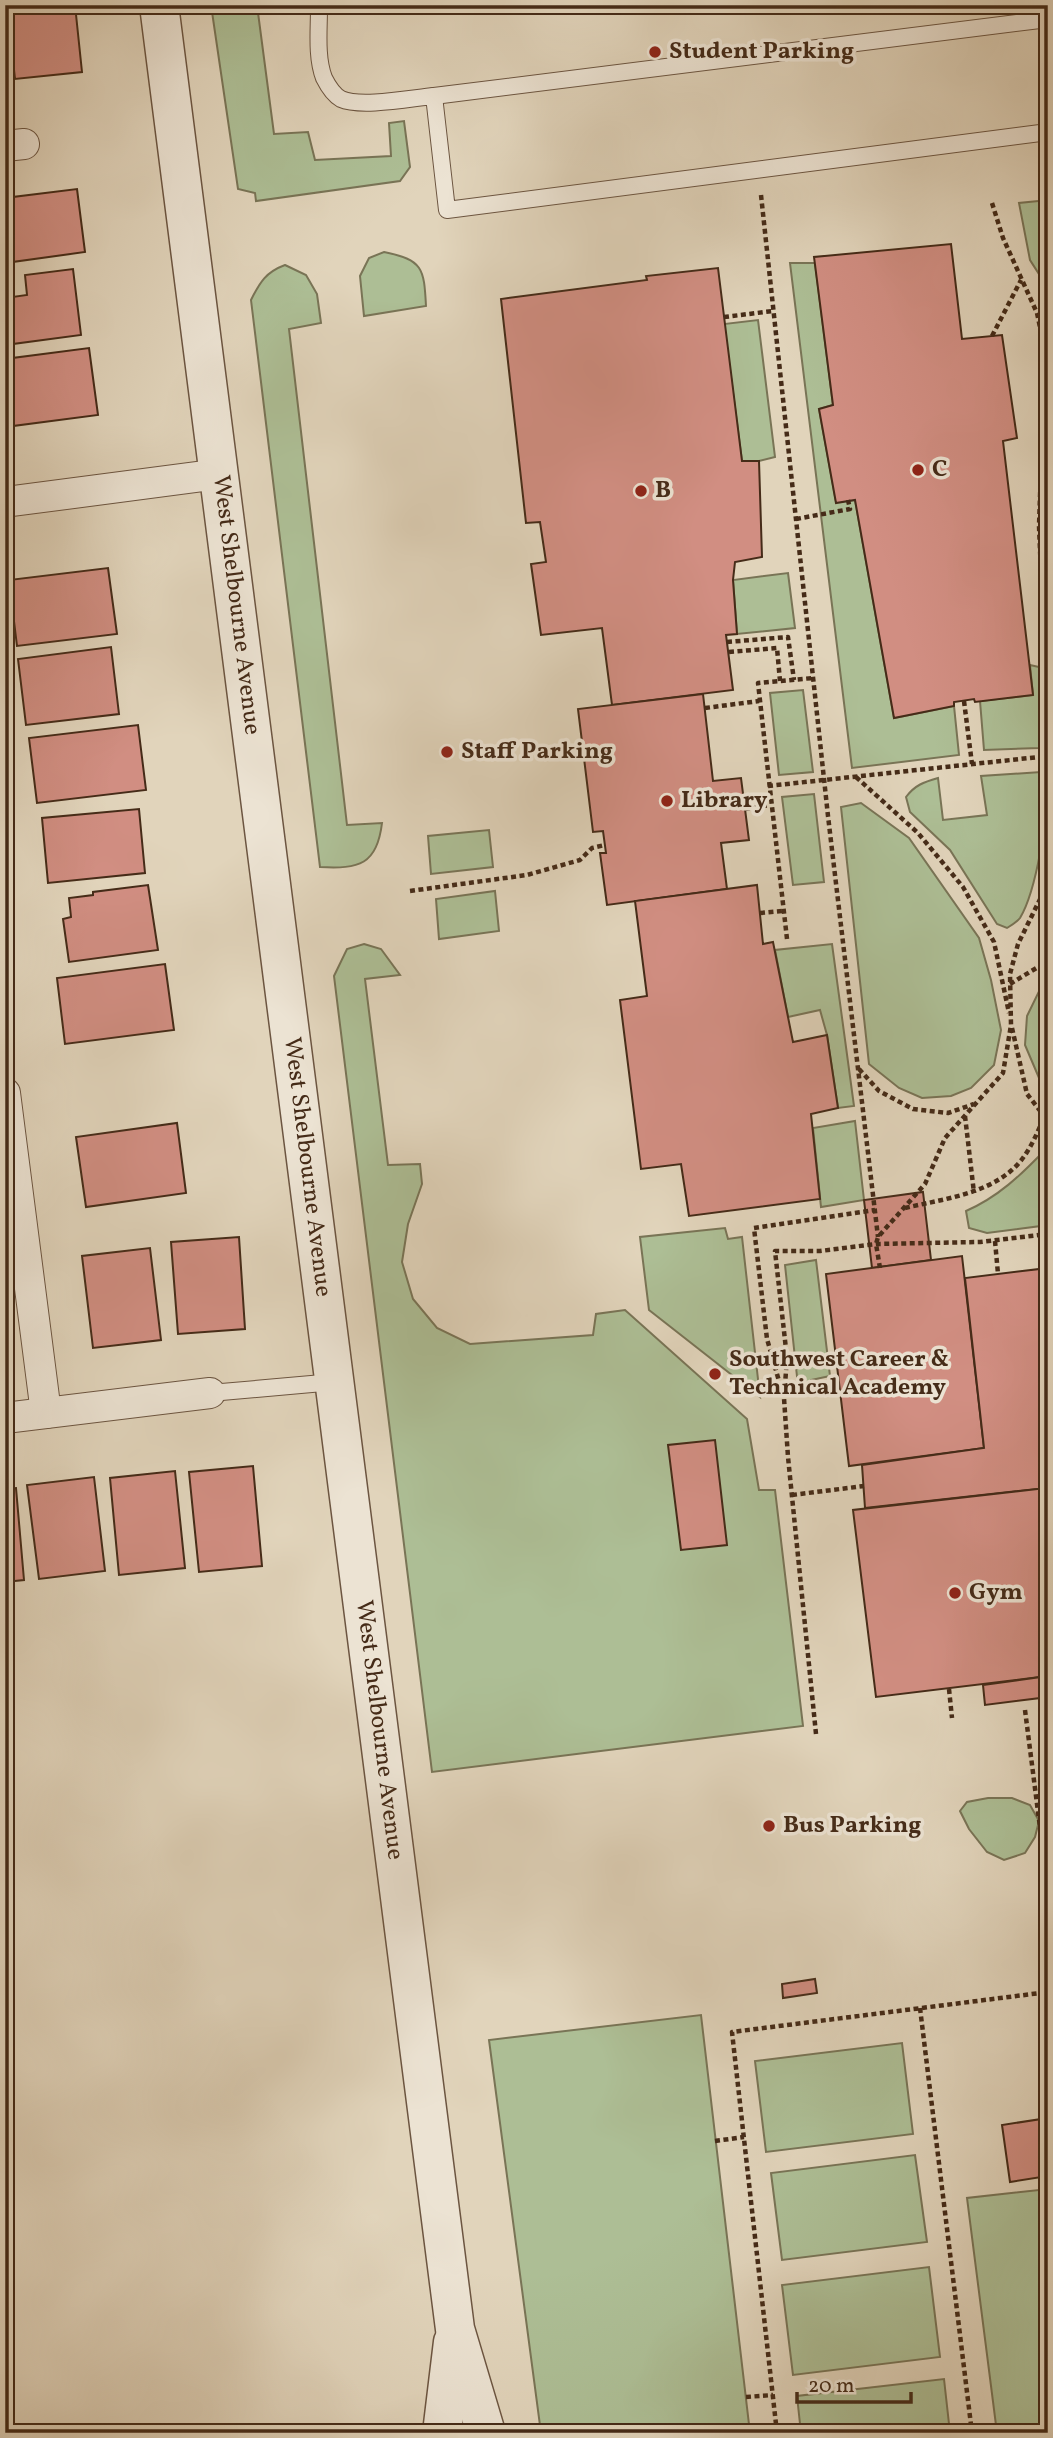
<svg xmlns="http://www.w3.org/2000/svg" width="1053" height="2438" viewBox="0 0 1053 2438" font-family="Vollkorn,serif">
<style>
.green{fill:#adbe95;stroke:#797456;stroke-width:2}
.building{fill:#d18e82;stroke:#452b18;stroke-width:2}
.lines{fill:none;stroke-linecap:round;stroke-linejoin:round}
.service-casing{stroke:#6c5541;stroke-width:18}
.minor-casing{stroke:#6c5541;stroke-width:32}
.tertiary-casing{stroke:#6c5541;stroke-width:41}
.path{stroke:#452b18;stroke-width:4.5;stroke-dasharray:5 3.5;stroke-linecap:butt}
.service{stroke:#ece3d3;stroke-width:16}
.minor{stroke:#ece3d3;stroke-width:30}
.tertiary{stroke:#ece3d3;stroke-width:38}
.poi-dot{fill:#8f2418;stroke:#ece3d3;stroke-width:2.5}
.labels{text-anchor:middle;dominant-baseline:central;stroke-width:7;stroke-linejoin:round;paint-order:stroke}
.poi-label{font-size:24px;font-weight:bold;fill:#452b18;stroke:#ece3d3;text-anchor:start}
.street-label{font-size:24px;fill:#452b18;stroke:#ece3d3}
</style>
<rect width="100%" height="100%" fill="#e1d4bb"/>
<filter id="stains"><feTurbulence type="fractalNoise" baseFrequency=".00286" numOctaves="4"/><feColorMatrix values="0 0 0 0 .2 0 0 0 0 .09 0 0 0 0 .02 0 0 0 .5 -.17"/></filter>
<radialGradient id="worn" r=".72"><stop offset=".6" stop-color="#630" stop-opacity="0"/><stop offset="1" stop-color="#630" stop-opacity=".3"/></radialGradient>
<g class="green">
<path d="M211 5H257L274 134 308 132 315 160 391 156 389 123 404 121 410 167 400 181 256 201 255 193 238 189Z"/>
<path d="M1048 200V288L1030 260 1019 203Z"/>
<path d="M384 252C423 260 424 268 426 306L364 316 360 276 369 258Z"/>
<path d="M790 263H815L833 405 819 409 836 502 855 500 894 718 954 706 959 755 852 768Z"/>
<path d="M285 265 306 275 317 294 321 323 289 329 347 825 382 823C377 865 359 869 320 867L251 300C260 282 266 272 285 265Z"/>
<path d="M758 320 775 457 759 461H742L724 324Z"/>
<path d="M788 573 795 628 737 634 733 580Z"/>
<path d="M1030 665 1048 669V736L1039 748 984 750 980 701 1033 695Z"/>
<path d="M803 690 813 772 779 775 770 693Z"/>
<path d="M1041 772 1048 781C1048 814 1037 890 1020 918 1017 922 1012 925 1007 928L997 924 950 850 910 812 906 797C915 785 924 782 938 778L943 820 987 815 981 776Z"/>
<path d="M814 794 824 882 793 885 782 797Z"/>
<path d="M861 803 909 838 979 938 991 980 1001 1030 994 1065 971 1088 951 1096 922 1098 899 1088 869 1064 841 807Z"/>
<path d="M489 830 493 867 431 874 428 836Z"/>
<path d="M495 891 499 931 439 939 436 899Z"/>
<path d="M364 944 381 949 400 975 365 979 388 1165 420 1164 422 1184 408 1224 402 1262 413 1299 437 1328 470 1344 593 1335 596 1314 625 1310 747 1419 759 1490H775L803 1726 432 1772 334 976 347 949Z"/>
<path d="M832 944 854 1106 838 1108 827 1035 820 1010 788 1017 775 950Z"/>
<path d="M1048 978V1099L1025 1045 1027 1016 1045 979Z"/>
<path d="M855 1121 864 1200 821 1207 813 1128Z"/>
<path d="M1045 1150H1048V1225L987 1233 969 1228 966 1211C998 1197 1021 1175 1045 1150Z"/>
<path d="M725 1228 728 1239 742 1237 760 1397 649 1310 640 1237Z"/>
<path d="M816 1260 830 1376 811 1380 812 1394 799 1395 785 1265Z"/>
<path d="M988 1798H1012L1030 1805 1039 1821 1035 1837 1025 1853 1004 1860 987 1852 969 1829 960 1811 967 1802Z"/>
<path d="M701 2015 750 2433H541L489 2040Z"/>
<path d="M902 2043 913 2134 766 2152 755 2061Z"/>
<path d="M915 2155 927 2242 782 2260 771 2173Z"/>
<path d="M1048 2189V2433H997L967 2198Z"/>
<path d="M929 2267 940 2357 793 2375 782 2285Z"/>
<path d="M944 2379 950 2433H801L797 2396Z"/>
</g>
<g class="building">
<path d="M7 5H75L82 72 15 79Z"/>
<path d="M77 189 85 252 5 263V198Z"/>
<path d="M951 244 962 339 1002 335 1017 438 1003 441 1033 695 975 702 974 699 954 702V706L894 718 855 500 836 503 819 409 833 405 814 257Z"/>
<path d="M718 268 742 461H759L762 557 735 562 733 580 737 634 726 635 733 690 612 705 602 628 541 635 531 564 546 562 540 522 526 523 501 299 647 280 646 276Z"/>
<path d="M73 269 81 335 5 345V298L27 295 25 275Z"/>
<path d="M89 348 98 415 5 427V359Z"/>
<path d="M108 568 117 634 17 646 9 580Z"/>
<path d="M111 647 119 714 26 725 18 659Z"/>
<path d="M703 694 713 781 741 778 749 840 721 843 727 889 607 905 600 853H606L603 831 593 832 578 709Z"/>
<path d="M138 725 146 790 37 803 29 738Z"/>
<path d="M139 809 145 873 48 883 42 818Z"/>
<path d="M148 885 158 950 69 962 63 919 71 917 69 898 93 895V892Z"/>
<path d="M757 885 763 944 773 942 793 1042 827 1035 838 1108 811 1114 820 1199 689 1216 681 1164 641 1169 620 1000 647 996 635 901Z"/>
<path d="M165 964 174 1030 65 1044 57 978Z"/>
<path d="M177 1123 186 1193 86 1207 76 1137Z"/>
<path d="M923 1192 931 1260 872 1268 864 1200Z"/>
<path d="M239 1237 245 1329 178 1334 171 1242Z"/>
<path d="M150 1248 161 1340 93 1348 82 1256Z"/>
<path d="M962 1256 984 1448 849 1466 826 1274Z"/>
<path d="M1048 1268V1499L1046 1488 865 1508 862 1465 984 1448 965 1278Z"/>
<path d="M715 1440 727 1545 681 1550 668 1445Z"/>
<path d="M253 1466 262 1566 199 1572 189 1472Z"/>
<path d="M175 1471 185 1568 119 1575 110 1478Z"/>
<path d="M94 1477 105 1571 39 1579 27 1485Z"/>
<path d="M16 1488 24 1580 5 1582V1489Z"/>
<path d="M1046 1488 1048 1676 876 1697 853 1510Z"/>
<path d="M1048 1676V1697L985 1705 983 1685Z"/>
<path d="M815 1979 817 1993 783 1998 782 1984Z"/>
<path d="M1048 2118V2176L1010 2182 1002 2125Z"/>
</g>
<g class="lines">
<g class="service-casing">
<g id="service">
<path d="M321 5 319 8C319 30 316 57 324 78 328 86 334 95 341 99 361 108 412 98 434 96L447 210 1048 132"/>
<path d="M434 96 1048 19"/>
<path d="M210 1393 334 1382"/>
</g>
</g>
<g class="minor-casing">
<g id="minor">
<path d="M5 146 24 144"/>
<path d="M5 502 219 474"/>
<path d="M5 1093 46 1413"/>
<path d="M5 1418 210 1393"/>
</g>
</g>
<g class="tertiary-casing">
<g id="tertiary">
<path d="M159 5 455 2329 486 2433"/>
<path d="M442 2433 453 2342"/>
</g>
</g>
<g class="path">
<path d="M761 195 828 816 878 1237"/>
<path d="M992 203 1003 238 1037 313 1048 365"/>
<path d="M724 317 773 311"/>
<path d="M992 336 1021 280"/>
<path d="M1048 382 1042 439 1039 526 1041 573 1048 583"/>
<path d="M796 519 850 509 848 500"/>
<path d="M727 642 788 637 794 680"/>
<path d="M729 652 777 648 780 681"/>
<path d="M964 701 972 764"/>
<path d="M705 708 759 701"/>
<path d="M856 777 918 833 963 887 994 942 1009 1013"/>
<path d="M768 786 1048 756"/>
<path d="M745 809 770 805"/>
<path d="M410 891 527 875 580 860 592 848 605 845"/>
<path d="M760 913 783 911"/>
<path d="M787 939 758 683 813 678"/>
<path d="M1010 984 1048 961"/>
<path d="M1012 1028 1027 1094 1048 1121"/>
<path d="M859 1069 879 1091 913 1109 948 1113 974 1104"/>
<path d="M965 1116 974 1193"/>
<path d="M905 1208C947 1198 1002 1193 1027 1152 1034 1141 1039 1129 1044 1117"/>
<path d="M995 1241 998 1274"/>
<path d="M880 1268 876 1244 878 1237 925 1184 945 1138 1003 1073 1011 1025 1010 974 1018 944 1044 891 1048 864"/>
<path d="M783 1395 767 1339 754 1228 875 1210"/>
<path d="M792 1495 864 1486"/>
<path d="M949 1689 952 1718"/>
<path d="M1025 1710 1048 1890"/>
<path d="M816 1734 788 1457 784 1398 787 1358 775 1251H820L876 1244 980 1242 1048 1234"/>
<path d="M920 2008 972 2433"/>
<path d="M715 2141 744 2137"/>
<path d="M746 2397 773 2395"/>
<path d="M777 2433 732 2032 1048 1992"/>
</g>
<use href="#service" class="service"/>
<use href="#minor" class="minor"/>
<use href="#tertiary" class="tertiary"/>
</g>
<g class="poi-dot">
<circle cx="655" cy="52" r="7"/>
<circle cx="918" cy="470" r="7"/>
<circle cx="641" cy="491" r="7"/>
<circle cx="447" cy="752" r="7"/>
<circle cx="667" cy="801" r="7"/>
<circle cx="715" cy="1374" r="7"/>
<circle cx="955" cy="1593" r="7"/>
<circle cx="769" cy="1826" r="7"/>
</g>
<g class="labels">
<g class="poi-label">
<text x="669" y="52">Student Parking</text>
<text x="932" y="470">C</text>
<text x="655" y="491">B</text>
<text x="461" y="752">Staff Parking</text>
<text x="681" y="801">Library</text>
<text x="729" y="1360">Southwest Career &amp;<tspan x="729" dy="28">Technical Academy</tspan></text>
<text x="969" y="1593">Gym</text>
<text x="783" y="1826">Bus Parking</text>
</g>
<g class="street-label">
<text transform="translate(236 605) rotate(83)">West Shelbourne Avenue</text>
<text transform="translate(307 1167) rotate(83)">West Shelbourne Avenue</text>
<text transform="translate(379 1730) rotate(83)">West Shelbourne Avenue</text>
</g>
</g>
<rect width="1053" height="2438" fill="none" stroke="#e1d4bb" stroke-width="28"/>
<rect x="7" y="7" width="1039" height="2424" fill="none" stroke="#452b18" stroke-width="3.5"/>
<rect x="14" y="14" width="1025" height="2410" fill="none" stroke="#452b18" stroke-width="2"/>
<path d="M797 2392v10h114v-10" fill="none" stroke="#452b18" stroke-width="3.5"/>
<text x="808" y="2392" font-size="21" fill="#452b18" stroke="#ece3d3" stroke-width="5" paint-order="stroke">20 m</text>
<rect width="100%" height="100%" filter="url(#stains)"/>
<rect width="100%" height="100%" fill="url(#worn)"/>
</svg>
